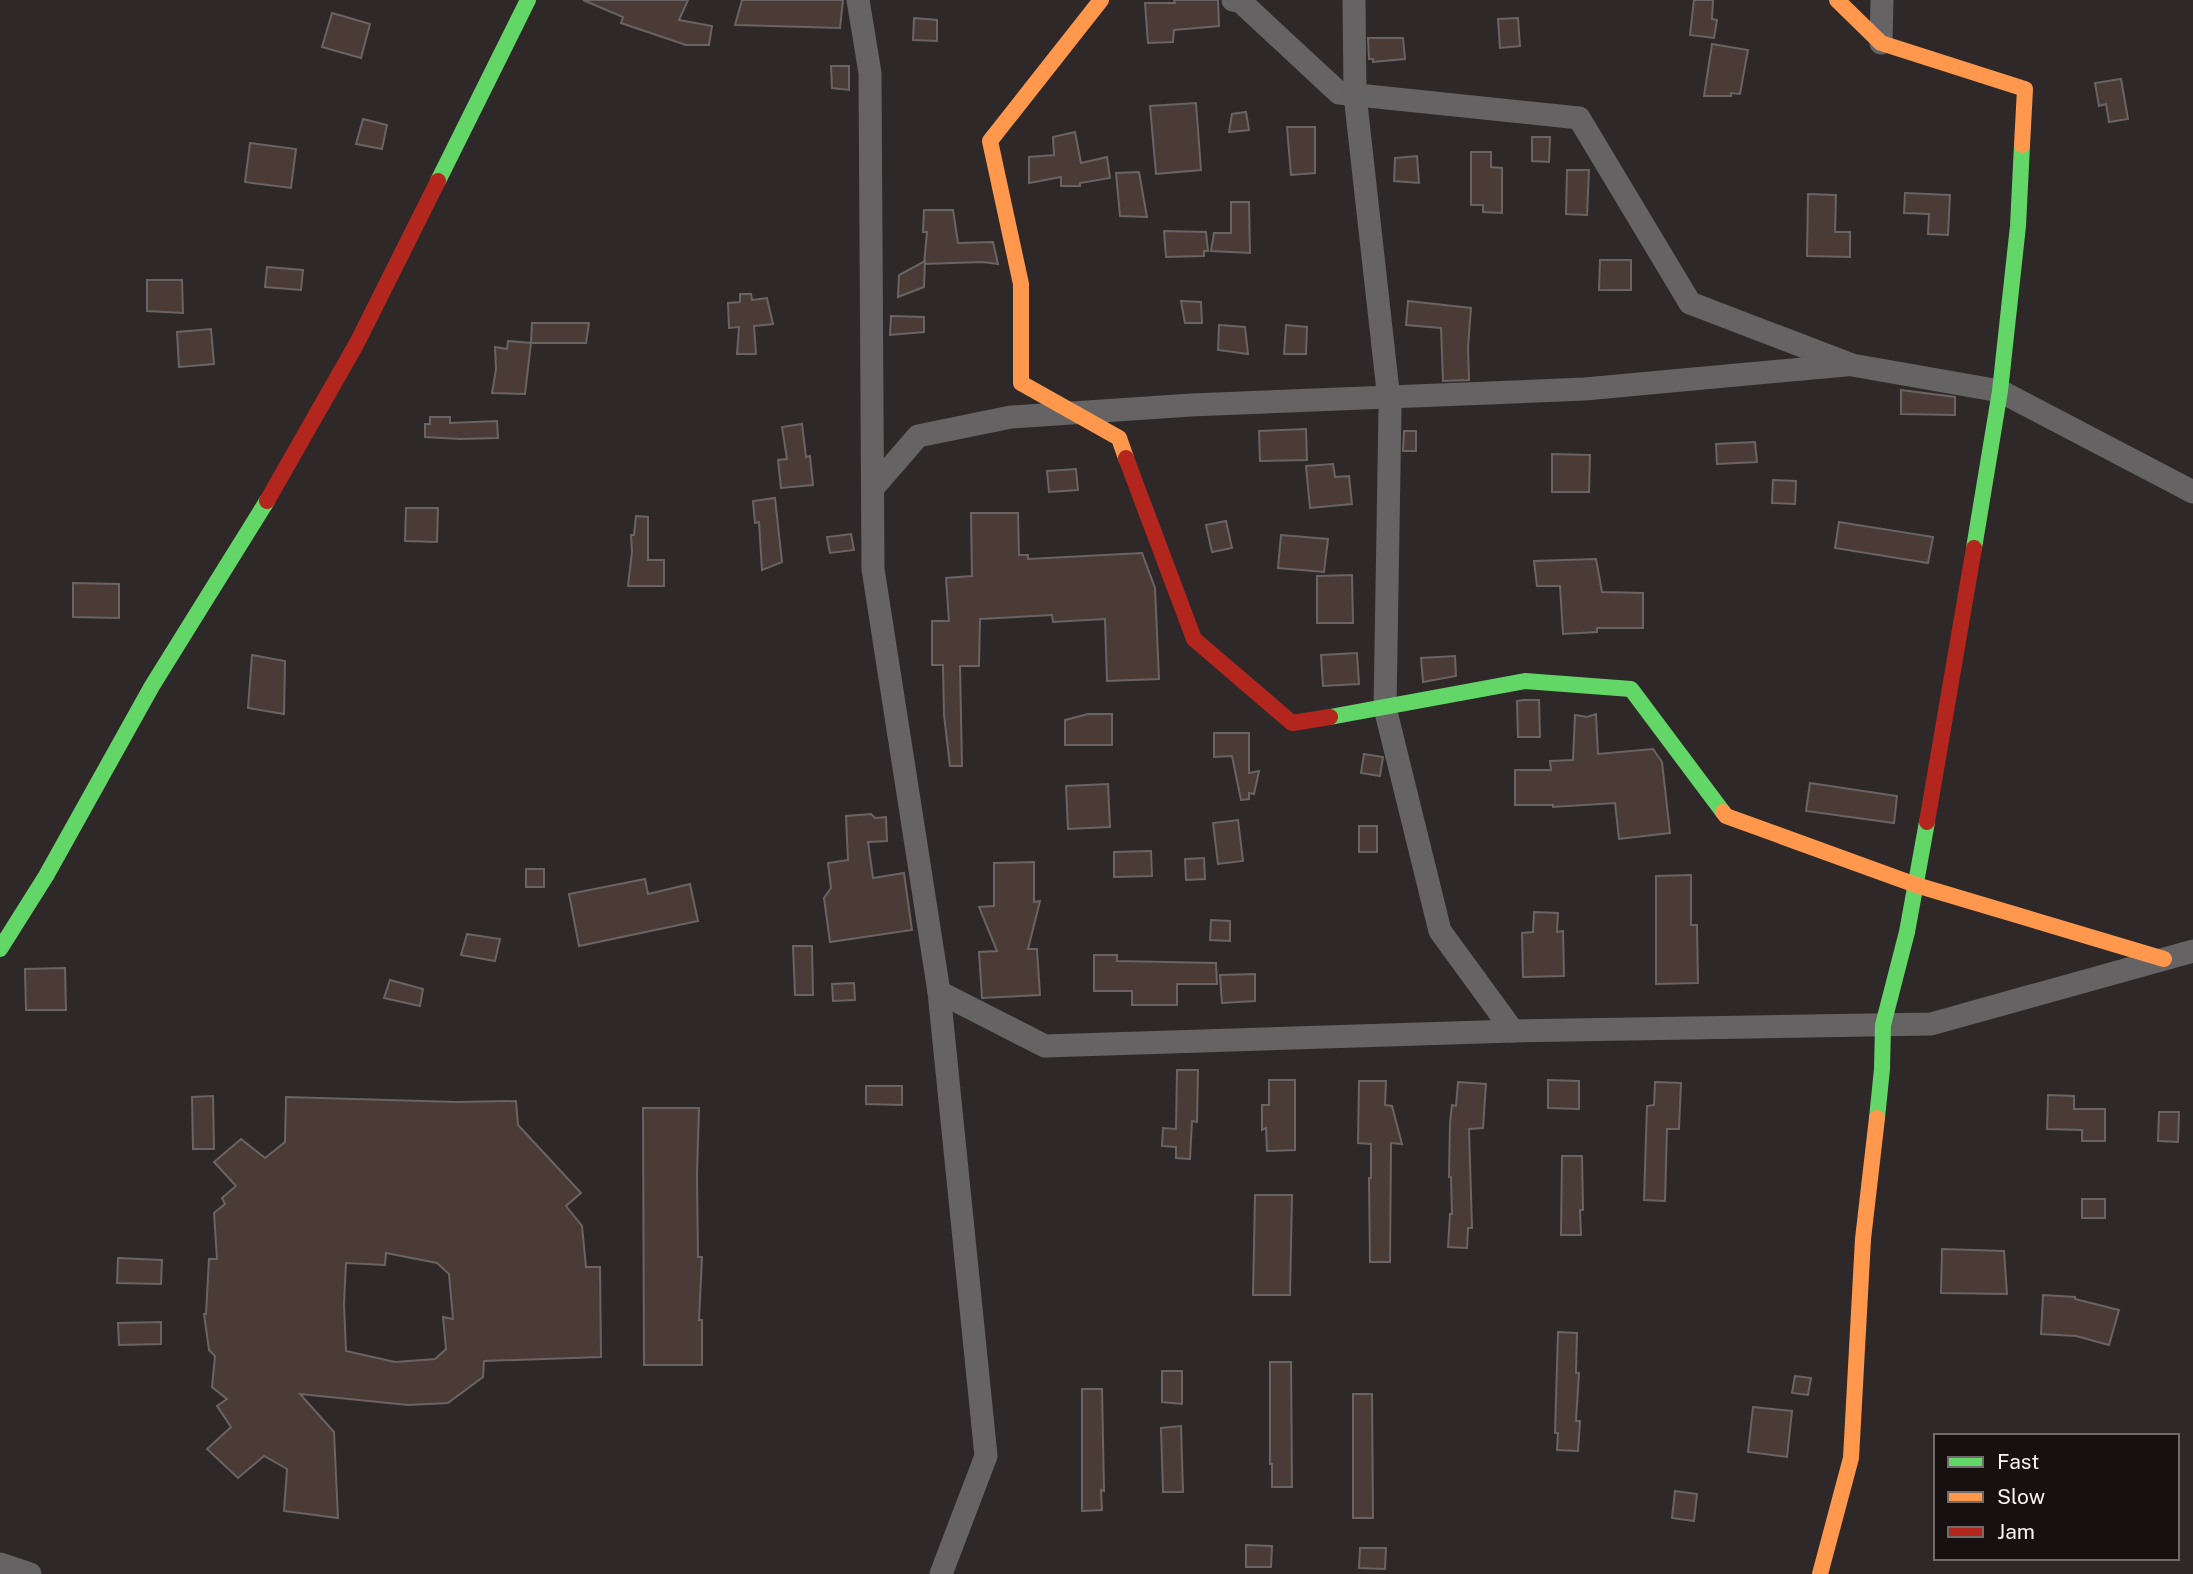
<svg xmlns="http://www.w3.org/2000/svg" width="2193" height="1574" viewBox="0 0 2193 1574" font-family="'Public Sans',sans-serif">
<style>
.building{fill:#4b3b36;stroke:#696463;stroke-width:2;fill-rule:evenodd}
.lines{fill:none;stroke-linecap:round;stroke-linejoin:round}
.street{stroke:#656364;stroke-width:23}
.fast{stroke:#63d668;stroke-width:16}
.slow{stroke:#ff974d;stroke-width:16}
.jam{stroke:#b3261e;stroke-width:16}
</style>
<rect width="100%" height="100%" fill="#2e2928"/>
<g class="building">
<path d="M583 0H688L679 20 712 26 709 45H686L621 23 623 17Z"/>
<path d="M742 0H843L840 28 735 25Z"/>
<path d="M1174 0H1218L1219 26 1174 30 1173 42 1148 43 1145 3H1175Z"/>
<path d="M1694 0H1713L1712 19 1717 20 1714 38 1690 35Z"/>
<path d="M332 13 370 24 361 58 322 47Z"/>
<path d="M914 18 937 20V41L913 40Z"/>
<path d="M1518 18 1520 46 1500 48 1498 19Z"/>
<path d="M1368 38H1403L1405 59 1373 62V59H1369Z"/>
<path d="M1712 44 1748 50 1740 94 1731 93V96H1704Z"/>
<path d="M831 66H849V90L832 88Z"/>
<path d="M2121 79 2128 119 2109 122 2106 104 2099 106 2095 83Z"/>
<path d="M1196 103 1201 170 1156 174 1150 106Z"/>
<path d="M1246 112 1249 130 1229 132 1232 114Z"/>
<path d="M363 119 387 125 382 149 356 144Z"/>
<path d="M1287 127H1315V173L1291 175Z"/>
<path d="M1075 132 1081 163 1107 157 1110 178 1080 183V186H1061V177L1029 183V157L1054 155 1053 137Z"/>
<path d="M1532 137H1550L1549 162 1532 161Z"/>
<path d="M250 143 296 149 291 188 245 182Z"/>
<path d="M1471 152H1491V167L1502 168V213L1483 212V205H1471Z"/>
<path d="M1417 156 1419 183 1394 181 1395 158Z"/>
<path d="M1567 170H1589L1587 215 1566 214Z"/>
<path d="M1139 172 1147 217 1120 216 1116 173Z"/>
<path d="M1905 193 1950 195 1948 235 1928 234 1929 214 1904 213Z"/>
<path d="M1808 194 1836 195 1835 232H1850V257L1807 256Z"/>
<path d="M1231 202H1249L1250 253 1211 251 1214 233H1231Z"/>
<path d="M924 210H953L958 243 993 242 998 264 983 262 924 264 927 232H923Z"/>
<path d="M1164 231 1206 232 1208 251H1204V256L1166 257Z"/>
<path d="M1600 260H1631V290H1599Z"/>
<path d="M925 261 924 287 898 297 899 275Z"/>
<path d="M267 267 303 270 301 290 265 287Z"/>
<path d="M147 280H182L183 313 147 311Z"/>
<path d="M740 294H751L752 300 767 298 773 324 754 326 756 354H737L739 327 729 328 728 303 740 302Z"/>
<path d="M1181 301 1201 302 1202 323H1185Z"/>
<path d="M1408 301 1471 308 1468 347 1469 380 1443 381 1441 328 1406 325Z"/>
<path d="M891 316 924 317V332L890 335Z"/>
<path d="M532 323H589L586 343H531Z"/>
<path d="M1219 325 1245 327 1248 354 1218 350Z"/>
<path d="M1286 325 1307 327 1306 354H1284Z"/>
<path d="M211 329 214 364 179 367 177 332Z"/>
<path d="M508 341 531 343 525 394 492 393 496 369 495 347 507 349Z"/>
<path d="M1901 390 1955 397V415L1901 414Z"/>
<path d="M430 417H450V423L497 421 498 438 460 439 425 437V424H430Z"/>
<path d="M802 424 806 457 810 456 813 485 781 488 778 460 787 459 782 427Z"/>
<path d="M1306 429 1307 460 1260 461 1259 431Z"/>
<path d="M1404 431H1416V451H1403Z"/>
<path d="M1755 442 1757 462 1717 464 1716 444Z"/>
<path d="M1552 454 1590 455 1589 492H1552Z"/>
<path d="M1333 464 1335 477 1349 476 1352 504 1310 508 1306 466Z"/>
<path d="M1076 469 1078 490 1049 492 1047 471Z"/>
<path d="M1773 480 1796 481 1795 504 1772 503Z"/>
<path d="M775 498 782 562 762 570 759 522 755 523 753 501Z"/>
<path d="M406 508H438L437 542 405 541Z"/>
<path d="M971 513H1018L1019 555H1028V559L1142 553 1155 588 1159 679 1107 681 1105 619 1053 622 1052 615 980 619 979 666H960L962 766H950L944 715 943 665H932V621H949L946 578 972 576Z"/>
<path d="M636 516 648 517V560H664V586H628L632 552 631 535H634Z"/>
<path d="M1226 521 1232 548 1212 552 1206 525Z"/>
<path d="M1839 522 1933 537 1928 563 1835 548Z"/>
<path d="M851 534 854 550 830 553 827 537Z"/>
<path d="M1281 535 1328 539 1324 572 1278 568Z"/>
<path d="M1596 559 1602 592 1643 593V628H1597V632L1563 634 1560 586H1537L1534 561Z"/>
<path d="M1352 575 1353 623H1317V576Z"/>
<path d="M73 583 119 584V618L73 617Z"/>
<path d="M1357 653 1359 684 1323 686 1321 655Z"/>
<path d="M252 655 285 661 284 714 248 708Z"/>
<path d="M1455 656 1456 676 1423 682 1421 658Z"/>
<path d="M1523 700H1539L1540 737H1518L1517 701Z"/>
<path d="M1088 714H1112V745H1065V720Z"/>
<path d="M1596 714 1598 754 1653 749 1662 762 1670 833 1619 839 1615 803 1553 807V805H1515V770H1551L1550 761 1573 760 1575 715 1587 717Z"/>
<path d="M1214 733H1249V773L1259 771 1254 794 1249 793V799L1241 800 1232 756 1214 757Z"/>
<path d="M1364 754 1383 757 1380 776 1361 773Z"/>
<path d="M1810 783 1897 796 1894 823 1806 811Z"/>
<path d="M1108 784 1110 827 1068 829 1066 786Z"/>
<path d="M871 814 875 818 886 817 887 841 868 842 873 878 904 873 912 930 830 942 824 898 831 888 828 863 848 860 846 816Z"/>
<path d="M1238 820 1243 861 1218 864 1213 823Z"/>
<rect x="1359" y="826" width="18" height="26"/>
<path d="M1151 851 1152 876 1114 877V852Z"/>
<path d="M1204 858 1205 879 1186 880 1185 859Z"/>
<path d="M1034 862V902L1040 901 1028 949H1037L1040 995 982 998 979 952 997 951 979 907 994 906V863Z"/>
<rect x="526" y="869" width="18" height="18"/>
<path d="M1691 875V925H1697L1698 983 1656 984V876Z"/>
<path d="M645 879 648 894 690 884 698 921 579 946 569 894Z"/>
<path d="M1534 912 1558 913 1557 932 1563 931 1564 976 1523 977 1522 933 1533 932Z"/>
<path d="M1211 920 1230 921V941L1210 940Z"/>
<path d="M467 934 500 939 495 961 461 955Z"/>
<path d="M793 946H812L813 995H795Z"/>
<path d="M1094 955H1117V961L1216 963 1217 984H1177V1005H1132V991H1094Z"/>
<path d="M65 968 66 1010H26L25 969Z"/>
<path d="M1255 974V1001L1222 1003 1220 975Z"/>
<path d="M390 980 423 989 420 1006 384 998Z"/>
<path d="M854 983 855 1000 833 1001 832 984Z"/>
<path d="M1177 1070H1198L1197 1122 1192 1121 1190 1159 1176 1158V1147L1162 1146 1163 1128 1176 1129Z"/>
<path d="M1269 1080H1295V1150L1267 1151 1266 1128 1262 1130V1105H1269Z"/>
<path d="M1548 1080 1579 1081V1109L1548 1108Z"/>
<path d="M1359 1081H1386L1385 1105 1392 1106 1402 1144 1391 1143 1390 1262H1370L1369 1178H1371V1144L1358 1143Z"/>
<path d="M1458 1082 1486 1084 1483 1128 1469 1129 1472 1228H1468L1467 1248 1448 1247 1450 1214H1452L1451 1177H1449L1450 1123 1452 1105 1456 1106Z"/>
<path d="M1655 1082 1681 1083 1679 1129H1667L1665 1201 1644 1200 1647 1106 1654 1105Z"/>
<path d="M866 1086H902V1105L866 1104Z"/>
<path d="M2048 1095 2074 1096V1109H2105V1141H2082V1130L2047 1129Z"/>
<path d="M213 1096 214 1149H193L192 1097Z"/>
<path d="M286 1097 456 1102 516 1101 518 1125 581 1193 566 1206 582 1226 586 1267H600L601 1357 484 1361 483 1377 448 1403 408 1405 300 1394 334 1432 338 1518 284 1511 287 1469 264 1456 238 1478 207 1449 231 1427 217 1406 227 1399 212 1387 215 1356 209 1350 204 1314H206L209 1259H217L214 1213 225 1204 222 1198 236 1186 214 1162 241 1139 265 1158 285 1142ZM386 1253 437 1263 449 1274 453 1319 443 1317 446 1349 435 1359 395 1362 346 1351 344 1304 346 1263 385 1265Z"/>
<path d="M643 1108H699L697 1174 698 1257H702L699 1320H702V1365H644Z"/>
<path d="M2159 1112H2179L2178 1142 2158 1141Z"/>
<path d="M1562 1156H1582L1583 1210H1580L1581 1235H1561Z"/>
<path d="M1255 1195H1292L1290 1295H1253Z"/>
<rect x="2082" y="1199" width="23" height="19"/>
<path d="M1942 1249 2004 1251 2007 1294 1941 1293Z"/>
<path d="M118 1258 162 1260 161 1284 117 1283Z"/>
<path d="M2043 1295 2075 1297V1299L2119 1310 2109 1345 2076 1336 2041 1334Z"/>
<path d="M161 1322V1344L119 1345 118 1323Z"/>
<path d="M1558 1332 1577 1333 1576 1373H1579L1576 1421H1580L1578 1451 1557 1450 1558 1433H1555Z"/>
<path d="M1270 1362H1291L1292 1487H1272V1464H1270Z"/>
<path d="M1162 1371H1182V1404L1162 1402Z"/>
<path d="M1795 1376 1811 1378 1808 1395 1792 1393Z"/>
<path d="M1082 1389H1102L1104 1491 1101 1490 1102 1510 1082 1511Z"/>
<path d="M1353 1394H1372L1373 1518H1353Z"/>
<path d="M1753 1407 1792 1411 1787 1457 1748 1452Z"/>
<path d="M1181 1426 1183 1492H1163L1161 1428Z"/>
<path d="M1675 1491 1697 1494 1694 1521 1672 1518Z"/>
<path d="M1246 1545 1272 1546 1271 1567H1246Z"/>
<path d="M1360 1548H1386L1385 1569 1359 1568Z"/>
</g>
<g class="lines">
<g class="street">
<path d="M858 0 870 73 873 569 939 992 986 1456 941 1574"/>
<path d="M1233 0 1240 1 1339 93 1579 118 1690 303 1852 365 2000 391 2193 492"/>
<path d="M1354 0 1355 95 1390 409 1385 708 1440 931 1513 1031 1931 1024 2193 951"/>
<path d="M1881 43 1882 0"/>
<path d="M873 488 918 436 1011 417 1191 405 1585 389 1846 365"/>
<path d="M939 992 1045 1046 1513 1031"/>
<path d="M0 1564 30 1574"/>
</g>
<g class="fast">
<path d="M438 181 528 0"/>
<path d="M1974 548 2000 391 2018 226 2022 145"/>
<path d="M1330 717 1525 681 1631 689 1723 812"/>
<path d="M0 949 46 876 152 686 267 501"/>
<path d="M1877 1118 1882 1069 1883 1025 1907 932 1927 822"/>
</g>
<g class="slow">
<path d="M1101 0 990 141 1021 284V383L1119 438 1126 458"/>
<path d="M1837 0 1881 43 2025 89 2022 145"/>
<path d="M1723 812 1726 816 1916 885 2164 959"/>
<path d="M1820 1574 1851 1458 1863 1239 1877 1118"/>
</g>
<g class="jam">
<path d="M1126 458 1194 639 1292 723 1330 717"/>
<path d="M267 501 357 343 438 181"/>
<path d="M1927 822 1974 548"/>
</g>
</g>
<rect x="1934" y="1434" width="245" height="126" fill="#161110" stroke="#716b69" stroke-width="2"/>
<rect x="1948" y="1457" width="35" height="10" fill="#63d668" stroke="#716b69" stroke-width="2"/>
<text x="1997" y="1469" font-size="21" fill="#f9f2ef">Fast</text>
<rect x="1948" y="1492" width="35" height="10" fill="#ff974d" stroke="#716b69" stroke-width="2"/>
<text x="1997" y="1504" font-size="21" fill="#f9f2ef">Slow</text>
<rect x="1948" y="1527" width="35" height="10" fill="#b3261e" stroke="#716b69" stroke-width="2"/>
<text x="1997" y="1539" font-size="21" fill="#f9f2ef">Jam</text>
</svg>
